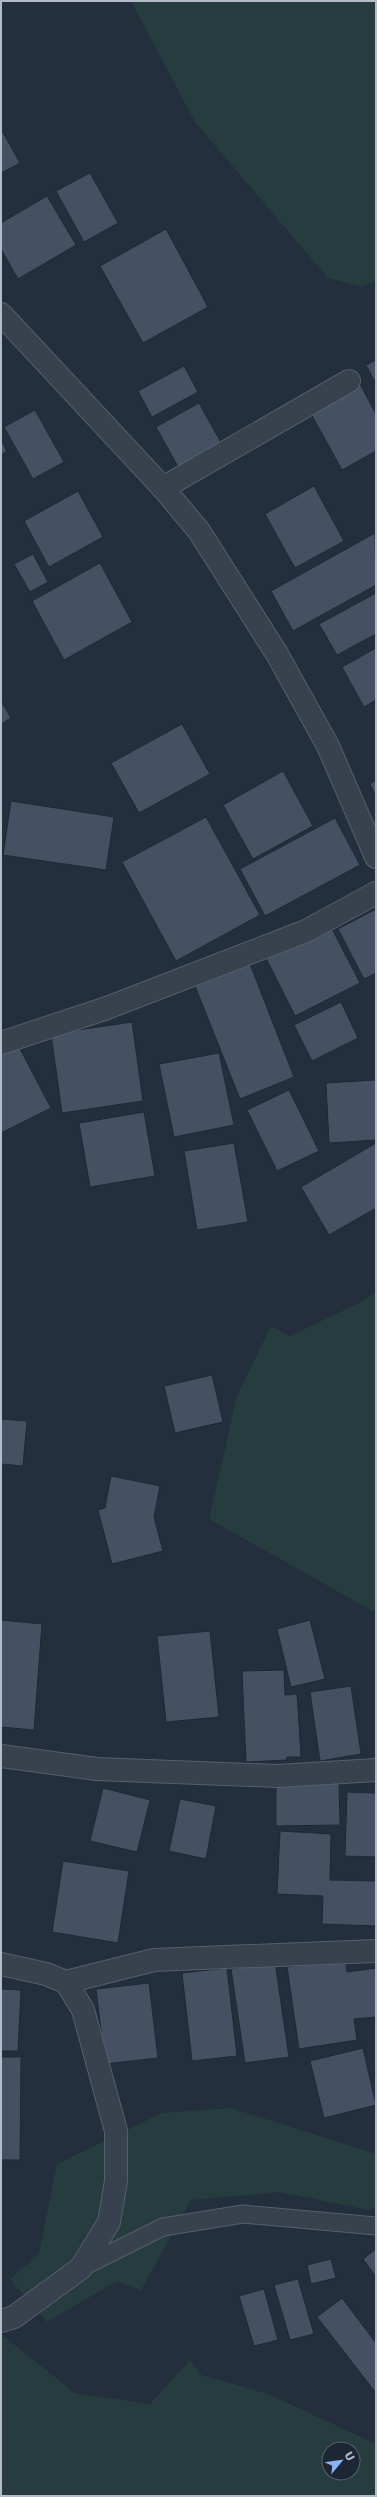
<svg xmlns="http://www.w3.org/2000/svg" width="377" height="2497" viewBox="0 0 377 2497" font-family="'DejaVu Sans',sans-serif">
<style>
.green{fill:#263c3f;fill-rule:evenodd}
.building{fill:#455162;stroke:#1f2835}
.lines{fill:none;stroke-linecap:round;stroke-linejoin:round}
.service-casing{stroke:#565f6c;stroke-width:19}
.minor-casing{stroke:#565f6c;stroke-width:24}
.service{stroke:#38414e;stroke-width:17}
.minor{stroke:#38414e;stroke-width:22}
</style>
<rect width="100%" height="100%" fill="#242f3e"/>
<g class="green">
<path d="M131 1H376V281L362 287 328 278 195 122Z"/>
<path d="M376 1292V1613L209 1519 237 1396 271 1326 290 1336 361 1302Z"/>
<path d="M231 2108 376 2154V2208L368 2210 280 2192 191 2200 141 2290 117 2281 47 2322 10 2279 39 2254 57 2164 162 2113Z"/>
<path d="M1 2334 75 2393 150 2404 190 2360 201 2375 268 2394 376 2444V2496H1ZM329 2449H353V2473H329Z"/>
</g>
<g class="building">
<path d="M1 129 20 163 1 173Z"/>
<path d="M90 173 118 223 84 242 56 191Z"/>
<path d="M47 196 76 245 18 279 1 249V223Z"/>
<path d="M166 229 208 307 143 343 100 266Z"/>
<path d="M376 360V384L366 365Z"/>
<path d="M184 366 198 392 152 417 138 391Z"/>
<path d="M360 384 376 414V451L342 470 310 412Z"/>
<path d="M199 403 224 448 181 472 156 427Z"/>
<path d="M35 410 64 462 33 479 4 427Z"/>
<path d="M1 440 7 451 1 455Z"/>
<path d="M314 486 344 541 295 568 265 514Z"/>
<path d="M78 491 103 537 49 567 24 521Z"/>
<path d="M375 533 376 585 293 631 271 591Z"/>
<path d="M33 554 48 582 30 592 14 564Z"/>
<path d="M100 563 132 622 64 660 32 601Z"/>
<path d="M376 593V634L337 655 319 624Z"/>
<path d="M376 648V700L364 707 342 667Z"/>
<path d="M1 701 11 718 1 724Z"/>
<path d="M182 724 210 774 139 813 111 763Z"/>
<path d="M283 771 313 826 253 859 223 805Z"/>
<path d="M376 780V796L370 784Z"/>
<path d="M11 801 114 817 106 870 3 855Z"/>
<path d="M206 817 260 915 176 961 122 862Z"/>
<path d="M335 818 360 865 265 916 240 869Z"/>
<path d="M376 909V973L364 979 338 929Z"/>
<path d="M330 925 360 983 295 1016 266 958Z"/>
<path d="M250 964 294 1077 240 1099 195 986Z"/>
<path d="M341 1002 358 1038 312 1061 294 1025Z"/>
<path d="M132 1022 143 1101 62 1113 51 1034Z"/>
<path d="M18 1045 51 1108 1 1133V1054Z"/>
<path d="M219 1053 234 1125 174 1137 159 1064Z"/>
<path d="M376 1080V1140L329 1143 326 1083Z"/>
<path d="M289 1090 319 1151 277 1171 247 1110Z"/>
<path d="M144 1112 155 1176 90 1187 79 1123Z"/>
<path d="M234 1143 248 1222 197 1230 184 1151Z"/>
<path d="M376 1143V1208L329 1235 301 1187Z"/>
<path d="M212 1375 223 1422 175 1433 164 1386Z"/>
<path d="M1 1419 27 1421 23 1466 1 1464Z"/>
<path d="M111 1476 160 1486 154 1517 163 1551 112 1564 98 1510 105 1508Z"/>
<path d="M1 1620 42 1624 34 1730 1 1727Z"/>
<path d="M310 1620 325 1679 291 1687 277 1629Z"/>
<path d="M210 1631 219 1717 166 1722 157 1636Z"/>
<path d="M284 1670 285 1695 297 1694 301 1757H287V1760L246 1762 242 1671Z"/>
<path d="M351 1686 361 1754 320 1761 310 1692Z"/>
<path d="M339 1783 340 1825 276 1826V1784Z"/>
<path d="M103 1788 150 1800 137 1852 90 1841Z"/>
<path d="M347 1792 376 1793V1857L345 1856Z"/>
<path d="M180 1799 216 1806 206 1859 169 1851Z"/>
<path d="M280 1831 331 1834 330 1880 376 1881V1926L322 1924 323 1896 277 1894Z"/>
<path d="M63 1861 129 1871 118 1943 52 1932Z"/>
<path d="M345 1959 347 1972 376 1968V2017L354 2019 357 2040 299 2049 287 1967Z"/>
<path d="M275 1962 289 2057 245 2063 231 1969Z"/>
<path d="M227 1968 237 2056 192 2061 182 1973Z"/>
<path d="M149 1983 158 2058 105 2064 96 1989Z"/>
<path d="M1 1989 21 1990 18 2051H1Z"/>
<path d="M363 2048 376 2105 324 2118 310 2061Z"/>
<path d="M1 2057H21L20 2160H1Z"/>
<path d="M376 2249V2277L363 2259Z"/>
<path d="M331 2259 336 2278 311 2284 307 2265Z"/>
<path d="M298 2279 314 2334 290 2340 274 2285Z"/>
<path d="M264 2289 278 2340 254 2346 239 2296Z"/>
<path d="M342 2298 376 2343V2393L317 2317Z"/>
</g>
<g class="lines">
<g class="service-casing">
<path id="service" d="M81 2268 163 2227 243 2214 376 2226"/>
</g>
<g class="minor-casing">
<g id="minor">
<path d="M1 314 163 488 199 531 277 654 328 746 376 857"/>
<path d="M163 488 349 381"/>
<path d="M1 1043 107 1008 306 931 376 893"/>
<path d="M1 1756 97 1769 278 1776 376 1770"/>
<path d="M1 1964 46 1974 66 1982 83 2010 116 2131V2181L109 2222 81 2268 14 2317 1 2321"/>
<path d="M66 1982 154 1960 376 1951"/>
</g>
</g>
<use href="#service" class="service"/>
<use href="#minor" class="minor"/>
</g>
<rect width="377" height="2497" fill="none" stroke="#b4bcc9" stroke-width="4"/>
<g transform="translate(341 2461) rotate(61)"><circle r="19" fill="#1d2633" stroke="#59626f"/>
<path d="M0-3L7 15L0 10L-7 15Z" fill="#8ab4f8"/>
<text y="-6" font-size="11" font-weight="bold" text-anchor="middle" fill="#b4bcc9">U</text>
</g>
</svg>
